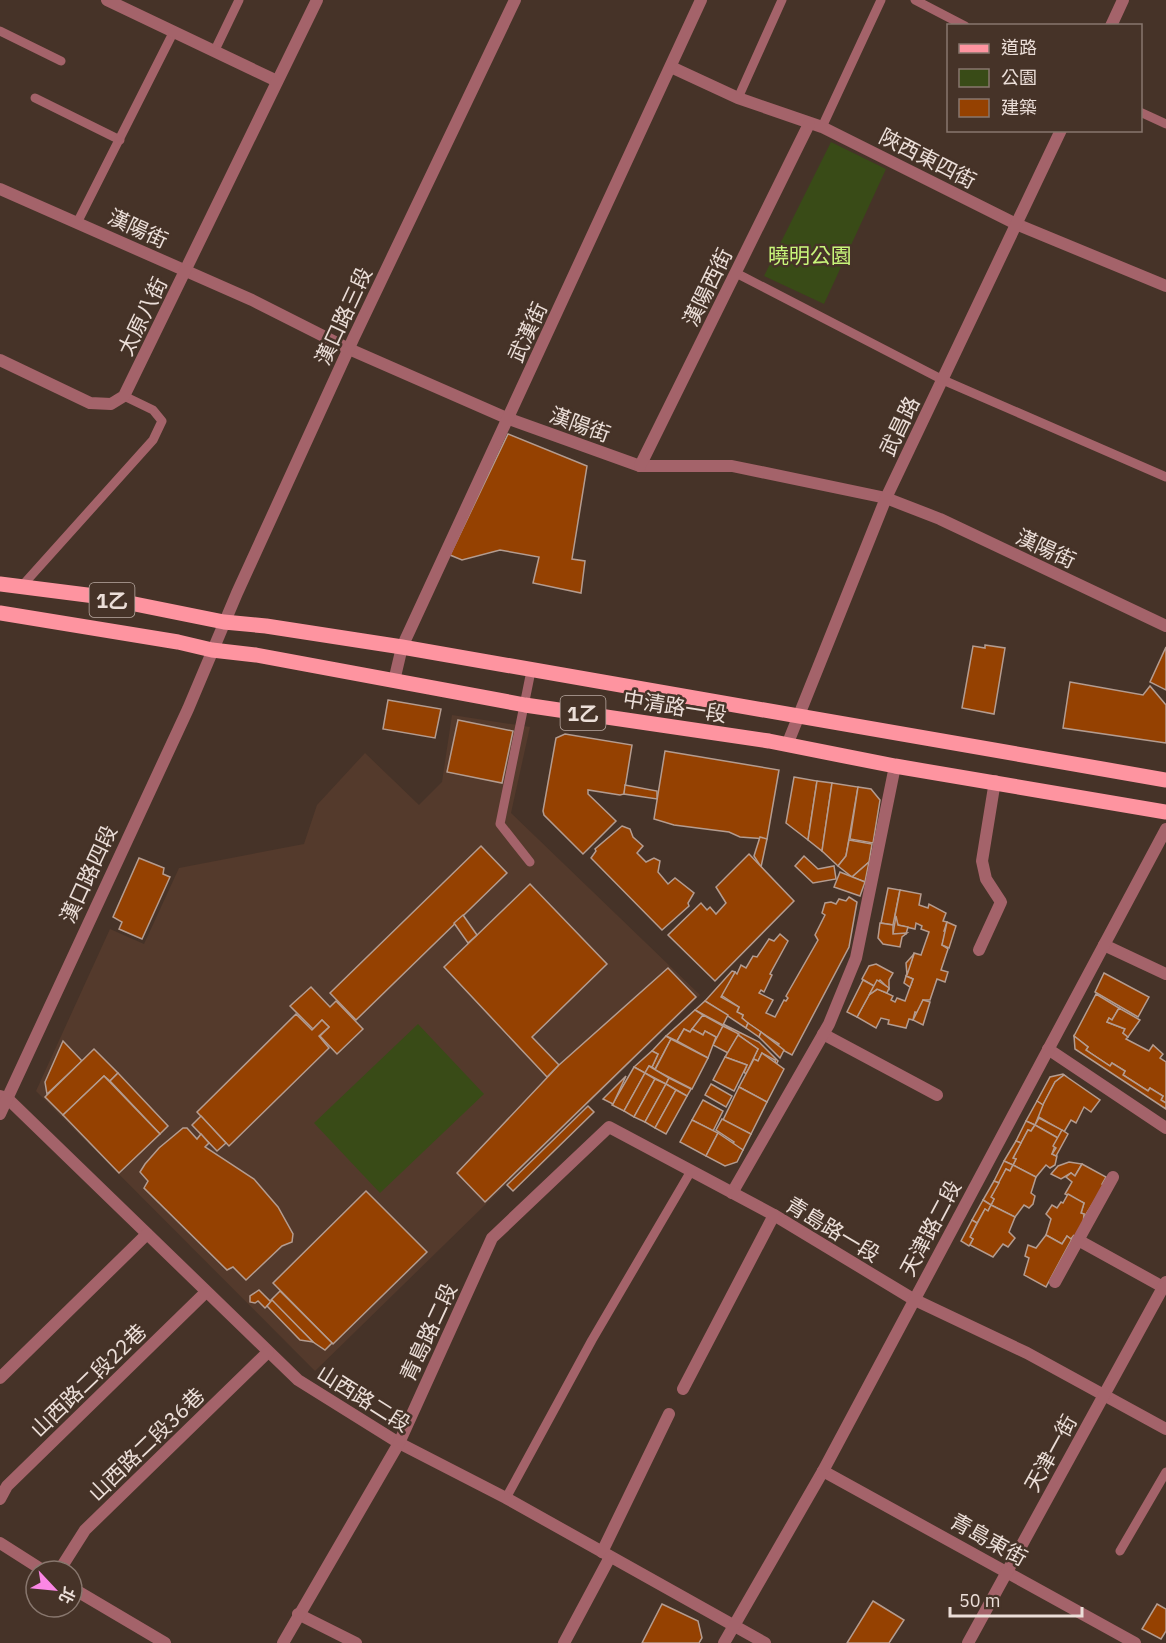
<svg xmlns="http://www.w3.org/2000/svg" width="1166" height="1643" viewBox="0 0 1166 1643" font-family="'IBM Plex Sans','Noto Sans TC',sans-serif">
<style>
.built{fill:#543a2c}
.green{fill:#394b17}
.building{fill:#954101;stroke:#b49c90;stroke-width:1.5}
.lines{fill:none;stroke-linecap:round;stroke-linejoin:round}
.service{stroke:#a4636a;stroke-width:9}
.minor{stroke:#a4636a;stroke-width:12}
.tertiary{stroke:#a4636a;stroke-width:12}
.primary{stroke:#fe94a0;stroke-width:15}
.labels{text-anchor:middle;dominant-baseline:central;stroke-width:5;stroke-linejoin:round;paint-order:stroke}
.shield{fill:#463328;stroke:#baaba3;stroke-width:1.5}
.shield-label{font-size:20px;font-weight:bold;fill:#ebded8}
.street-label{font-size:21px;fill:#ebded8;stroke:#463328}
.park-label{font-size:21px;fill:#c8f57a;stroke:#463328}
</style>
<rect width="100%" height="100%" fill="#463328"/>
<path class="built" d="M452 715 530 727 511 813 700 995 315 1371 36 1091 110 929 144 944 179 868 304 844 317 805 365 753 419 805 442 782Z"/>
<g class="green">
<path d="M831 142 886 169 824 304 764 276Z"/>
<path d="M418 1024 484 1094 380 1193 314 1123Z"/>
</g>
<g class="building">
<path d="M508 434 587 466 572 559 585 561 581 593 533 583 539 557 500 550 462 560 450 555Z"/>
<path d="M985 645 1005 648 994 714 962 708 973 646 985 648Z"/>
<path d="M1166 647V690L1150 682Z"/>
<path d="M1070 682 1143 695 1150 686 1166 705V743L1063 728Z"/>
<path d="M388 700 441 709 435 738 383 729Z"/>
<path d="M458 720 513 731 502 783 447 772Z"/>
<path d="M565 734 632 745 624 794 620 795 588 790V794L616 821 583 854 544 815 543 811 556 738Z"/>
<path d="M665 751 779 770 767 839 740 837 729 832 674 825 654 819Z"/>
<path d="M794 777 817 781 808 840 786 823Z"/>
<path d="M817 781 832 783 822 851 808 840Z"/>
<path d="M832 783 858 787 846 856 838 866 822 851Z"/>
<path d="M625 785 657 791V799L624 794Z"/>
<path d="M858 787 871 789 880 800 873 843 850 839Z"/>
<path d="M622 826 630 829 633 837 643 846 637 853 646 862 654 858 660 861 658 872 668 884 675 878 694 893 688 903 689 906 662 930 591 858 596 851 595 849Z"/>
<path d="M760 837 767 839 761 867 754 856Z"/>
<path d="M849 840 872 844 869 862 852 877 838 866 846 856Z"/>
<path d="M481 846 507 873 356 1020 330 993Z"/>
<path d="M749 854 794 901 715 981 668 935 701 903 707 910 710 907 716 914 726 903 716 887Z"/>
<path d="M804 856 818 869 834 866 836 879 813 883 795 866Z"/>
<path d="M139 858 164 868 163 874 170 877 142 939 119 929 122 922 113 917Z"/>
<path d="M869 862 865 882 852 877Z"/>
<path d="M840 872 865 882 860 896 834 887Z"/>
<path d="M530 884 607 964 532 1037 559 1065 547 1077 444 967Z"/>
<path d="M888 888 900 890 893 925 881 923Z"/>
<path d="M900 890 921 894 919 905 928 908 929 904 946 913 943 921 947 922 944 931H946L942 945 948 949 941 970 948 972 945 982 937 979 930 1000H923L918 1013 915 1012 913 1020 909 1019 906 1028 888 1024 889 1020 881 1018 876 1028 857 1017 869 995 878 989 893 996 891 1000 895 1002 897 998 905 1001 913 979 906 976 914 953 921 955 929 932 921 929 922 926 916 923 915 929 898 925 895 916Z"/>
<path d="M849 897 857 902 849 947 792 1055 777 1047 779 1044 747 1023 742 1018 743 1015 737 1012 739 1007 721 995 735 972 737 974 741 965 746 968 753 956 757 957 769 939 774 941 780 934 788 941 770 974 772 975 764 992 761 990 759 993 773 1000 766 1013 775 1017 784 1000 786 1001 788 998 786 996 818 940 815 935 825 915 822 913 825 903 831 902 836 904 839 899 846 901Z"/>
<path d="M463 915 477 935 468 943 454 923Z"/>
<path d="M896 916 898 925 908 927 906 934H893Z"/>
<path d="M947 922 956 926 949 948 942 945Z"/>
<path d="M880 923 893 925V934L907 933 902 937 900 947 883 944 878 938Z"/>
<path d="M914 954 907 975 906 963Z"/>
<path d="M876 964 893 973 889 980V989L880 980 874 986 862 979 869 966Z"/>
<path d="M668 968 696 997 485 1202 457 1173 559 1065Z"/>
<path d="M732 971 735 972 721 997 739 1007 737 1012 743 1015 742 1018 748 1023 746 1028 705 1001Z"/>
<path d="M1104 973 1149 997 1138 1017 1095 992Z"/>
<path d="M906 976 913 979 910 987 904 983Z"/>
<path d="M863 980 874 986 857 1017 847 1012Z"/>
<path d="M877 980 889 988 887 993 877 989 869 995Z"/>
<path d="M311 987 330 1007 336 1001 363 1029 337 1054 320 1036 329 1027 322 1020 313 1029 290 1006Z"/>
<path d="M1096 994 1119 1008 1112 1020 1109 1018 1107 1022 1125 1029 1123 1033 1128 1037 1126 1039 1149 1051 1153 1045 1163 1054 1160 1058 1166 1062V1103L1161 1100 1163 1096 1150 1088 1148 1091 1123 1075 1125 1071 1112 1063 1110 1066 1086 1050 1088 1047 1074 1036Z"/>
<path d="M923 1000 930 1002 923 1025 913 1020Z"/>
<path d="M705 1001 728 1015 723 1025 695 1010Z"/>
<path d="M1119 1008 1140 1020 1128 1037 1123 1033 1125 1029 1107 1022 1109 1018 1112 1020Z"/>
<path d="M695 1010 703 1015 690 1032 684 1029 677 1041 666 1036Z"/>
<path d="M296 1014 312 1030 322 1020 329 1027 319 1036 329 1048 229 1146 197 1112Z"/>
<path d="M703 1015 723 1026 715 1042 716 1037 705 1031 703 1035 692 1029Z"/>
<path d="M748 1023 761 1032 759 1037 746 1028Z"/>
<path d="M723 1024 759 1042 778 1061 776 1065 775 1060 762 1053 758 1061 753 1059 758 1049Z"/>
<path d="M723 1026 739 1034 728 1053 713 1045Z"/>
<path d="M684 1029 690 1032 692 1029 703 1035 705 1031 716 1037 708 1058 677 1041Z"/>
<path d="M761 1032 784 1050 780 1058 759 1037Z"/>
<path d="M738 1035 758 1049 746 1074 744 1072 747 1065 725 1057Z"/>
<path d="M666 1036 671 1039 655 1069 652 1067 658 1054 652 1051Z"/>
<path d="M1074 1036 1088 1047 1086 1050 1110 1066 1112 1063 1125 1071 1123 1075 1148 1091 1150 1088 1163 1096 1161 1100 1166 1103V1109L1075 1049Z"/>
<path d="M671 1039 708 1058 692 1089 655 1070Z"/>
<path d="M63 1041 82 1061 47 1094 45 1082Z"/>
<path d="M94 1049 118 1073 110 1081 104 1076 63 1115 45 1097Z"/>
<path d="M652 1051 658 1054 652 1067 649 1066 645 1073 634 1067Z"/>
<path d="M762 1053 784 1069 767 1102 739 1087 754 1059 758 1061Z"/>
<path d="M725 1057 747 1065 734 1091 713 1080Z"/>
<path d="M649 1066 669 1078 666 1084 645 1073Z"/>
<path d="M634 1067 645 1073 624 1111 612 1105Z"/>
<path d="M118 1073 168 1126 160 1134 110 1081Z"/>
<path d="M645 1073 655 1079 634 1117 624 1111Z"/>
<path d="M1063 1074 1067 1077 1064 1075 1055 1082 1043 1105 1037 1101 1050 1077Z"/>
<path d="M1064 1075 1100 1100 1091 1112 1084 1107 1076 1123 1071 1120 1064 1132 1037 1116 1055 1082Z"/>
<path d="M104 1076 160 1134 119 1173 63 1115Z"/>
<path d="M626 1076 613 1104 603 1099Z"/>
<path d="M669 1078 691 1089 687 1096 666 1084Z"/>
<path d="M655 1079 666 1084 645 1122 634 1117Z"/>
<path d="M666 1084 676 1090 655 1128 645 1122Z"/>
<path d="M711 1084 732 1096 726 1107 705 1095Z"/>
<path d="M739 1087 767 1102 751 1134 723 1120Z"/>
<path d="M676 1090 687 1096 666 1134 655 1128Z"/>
<path d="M703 1100 723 1111 713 1131 692 1120Z"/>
<path d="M1037 1101 1043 1105 1035 1125 1026 1121Z"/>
<path d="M588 1106 594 1112 513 1191 507 1185Z"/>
<path d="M201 1116 226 1143 217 1151 192 1125Z"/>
<path d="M1039 1118 1062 1130 1058 1138 1035 1125Z"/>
<path d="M722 1119 751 1134 743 1150 732 1145 734 1142 716 1130Z"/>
<path d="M692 1120 718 1133 706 1156 680 1142Z"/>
<path d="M1026 1121 1035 1125 1031 1131 1028 1130 1021 1143 1016 1141Z"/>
<path d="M1035 1125 1058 1138 1052 1154 1057 1156 1055 1165 1050 1168 1046 1165 1036 1177 1013 1165 1016 1159 1013 1158 1028 1130 1031 1131Z"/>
<path d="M183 1128H187L197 1139 201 1134 209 1143 205 1147 254 1179 278 1207 293 1234 292 1242 282 1246 246 1280 233 1267 227 1270 144 1188 148 1181 140 1172 145 1164 159 1148Z"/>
<path d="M1062 1130 1068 1134 1056 1156 1052 1154 1056 1148 1053 1146Z"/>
<path d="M718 1133 743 1150 737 1162 725 1166 706 1156Z"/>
<path d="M1016 1141 1021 1143 1013 1158 1016 1159 1013 1165 1004 1161Z"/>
<path d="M1004 1161 1013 1165 1010 1171 1006 1169 999 1183 994 1181Z"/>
<path d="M1069 1162 1082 1164 1075 1176 1071 1173 1061 1179 1051 1174 1058 1166Z"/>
<path d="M1082 1164 1106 1177 1102 1184 1104 1186 1083 1219 1084 1214 1081 1213 1084 1203 1065 1194 1072 1182 1066 1177 1071 1173 1075 1176Z"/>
<path d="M1013 1165 1036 1177 1031 1193 1035 1196 1033 1204 1029 1208 1024 1205 1015 1217 991 1205 994 1199 991 1197 1006 1169 1010 1171Z"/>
<path d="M994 1181 999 1183 991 1197 994 1199 991 1205 983 1200Z"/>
<path d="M366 1191 427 1252 333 1344 273 1283Z"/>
<path d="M1068 1194 1084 1203 1081 1213 1084 1214 1083 1224 1079 1232 1071 1239 1067 1236 1062 1244 1046 1235 1051 1219 1046 1214 1052 1205 1057 1208 1061 1202 1063 1203Z"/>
<path d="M983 1200 991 1205 988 1211 985 1209 977 1223 972 1220Z"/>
<path d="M991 1205 1015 1217 1009 1232 1015 1238 1008 1247 1003 1244 993 1257 970 1245 973 1239 970 1237 985 1209 988 1211Z"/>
<path d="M972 1220 977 1223 970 1237 973 1239 969 1246 961 1241Z"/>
<path d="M1046 1235 1062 1244 1067 1236 1071 1239 1074 1235 1046 1287 1024 1275 1029 1258 1025 1256 1028 1245 1036 1248Z"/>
<path d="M259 1290 271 1302 265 1308 258 1301 255 1303 250 1302V1296Z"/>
<path d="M280 1291 332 1343 325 1350 313 1342 271 1300Z"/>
<path d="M272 1300 313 1342 300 1340 267 1306Z"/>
<path d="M873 1601 904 1620 889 1643H847Z"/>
<path d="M662 1604 698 1621 702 1638 699 1643H642Z"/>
<path d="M1157 1604 1166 1609V1631L1161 1639 1142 1629Z"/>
</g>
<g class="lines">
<g class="service">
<path d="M915 0 965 26"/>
<path d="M0 31 61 61"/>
<path d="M215 50 239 0"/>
<path d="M35 98 120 140"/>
<path d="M738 98 782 0"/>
<path d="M1140 112 1166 124"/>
<path d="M822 127 881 0"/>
<path d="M78 221 174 31"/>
<path d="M736 273 943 380 1166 477"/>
<path d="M21 587 153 440 162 421 153 410 124 396"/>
<path d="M530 862 500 824 531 671"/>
<path d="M506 1498 592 1340 691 1171"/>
<path d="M1120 1551 1166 1472"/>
</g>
<g class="minor">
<path d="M107 0 277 81"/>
<path d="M1111 26 1123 0"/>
<path d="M671 67 738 98 822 127 1016 224 1166 286"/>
<path d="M0 189 252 300 349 349 509 419 640 466H732L886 498 940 519 1166 626"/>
<path d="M0 360 90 403 111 404 124 396 317 0"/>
<path d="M640 466 809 124"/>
<path d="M394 681 402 647 701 0"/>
<path d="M787 745 886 498 1061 130"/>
<path d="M1104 945 1166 974"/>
<path d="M979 950 1001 902 986 879 982 861 995 781"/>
<path d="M823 1034 937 1095"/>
<path d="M1048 1049 1166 1128"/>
<path d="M0 1096 7 1098 298 1380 399 1443 506 1498 765 1643"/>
<path d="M732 1193 829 1024 856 958 895 766"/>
<path d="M1078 1240 1163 1287"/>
<path d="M1055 1282 1113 1177"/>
<path d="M0 1378 147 1234"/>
<path d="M683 1389 774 1215"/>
<path d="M823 1471 1135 1643"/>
<path d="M0 1499 7 1486 206 1292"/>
<path d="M0 1543 44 1571"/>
<path d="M602 1552 669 1414"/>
<path d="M59 1571 85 1530 268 1352"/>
<path d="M72 1588 165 1643"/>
<path d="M298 1614 356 1643"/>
<path d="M283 1643 399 1443 492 1238 609 1127 774 1215 913 1299 1027 1353 1166 1429"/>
<path d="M564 1643 610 1557"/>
<path d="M724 1643 823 1471 1166 829"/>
<path d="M968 1643 1166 1282"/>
</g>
<path class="tertiary" d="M0 1114 188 709 237 593 354 337 515 0"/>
<g class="primary">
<path d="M0 584 95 596 224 622 266 626 402 647 1166 780"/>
<path d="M0 613 178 642 212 650 256 655 525 705 769 741 895 766 1166 812"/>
</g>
</g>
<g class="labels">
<g class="shield">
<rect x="89.5" y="583" width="45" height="34" rx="4.5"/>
<rect x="560.5" y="696" width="45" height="34" rx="4.5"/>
</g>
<g class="shield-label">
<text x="112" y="600">1乙</text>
<text x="583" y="713">1乙</text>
</g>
<g class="street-label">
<text transform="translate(928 158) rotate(27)">陜西東四街</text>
<text transform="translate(138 228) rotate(25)">漢陽街</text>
<text transform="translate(707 287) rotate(-64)">漢陽西街</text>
<text transform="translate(142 316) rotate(-64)">太原八街</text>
<text transform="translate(343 316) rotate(-65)">漢口路三段</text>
<text transform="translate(527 332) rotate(-65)">武漢街</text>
<text transform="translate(580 424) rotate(20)">漢陽街</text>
<text transform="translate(899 426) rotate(-64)">武昌路</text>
<text transform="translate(1046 548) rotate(25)">漢陽街</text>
<text transform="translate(675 706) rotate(9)">中清路一段</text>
<text transform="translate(88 874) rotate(-65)">漢口路四段</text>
<text transform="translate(930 1228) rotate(-62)">天津路二段</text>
<text transform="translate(833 1229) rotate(31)">青島路一段</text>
<text transform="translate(428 1332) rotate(-65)">青島路二段</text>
<text transform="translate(88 1380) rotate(-44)">山西路二段22巷</text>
<text transform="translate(364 1398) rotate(32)">山西路二段</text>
<text transform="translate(146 1444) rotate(-44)">山西路二段36巷</text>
<text transform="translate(1050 1453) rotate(-61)">天津一街</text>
<text transform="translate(989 1539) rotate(29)">青島東街</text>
</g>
<g class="park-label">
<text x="810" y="255">曉明公園</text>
</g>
</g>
<rect x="947" y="24" width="195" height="108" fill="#463328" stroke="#88776e" stroke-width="1.5"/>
<rect x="959" y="44" width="30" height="9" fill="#fe94a0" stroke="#88776e" stroke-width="1.5"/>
<text x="1001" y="54" font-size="18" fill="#ebded8">道路</text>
<rect x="959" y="69" width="30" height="18" fill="#394b17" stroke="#88776e" stroke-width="1.5"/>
<text x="1001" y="84" font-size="18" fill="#ebded8">公園</text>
<rect x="959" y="99" width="30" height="18" fill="#954101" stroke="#88776e" stroke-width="1.5"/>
<text x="1001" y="114" font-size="18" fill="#ebded8">建築</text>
<g transform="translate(54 1589) rotate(116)"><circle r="28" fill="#463328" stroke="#88776e" stroke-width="1.5"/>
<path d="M0-4.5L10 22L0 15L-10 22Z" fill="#fb87e5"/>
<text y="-9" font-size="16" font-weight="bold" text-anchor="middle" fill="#ebded8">北</text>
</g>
<path d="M950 1607v9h132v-9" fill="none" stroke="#ebded8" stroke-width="3"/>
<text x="959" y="1607" font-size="18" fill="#ebded8" stroke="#463328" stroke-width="4.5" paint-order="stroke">50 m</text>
</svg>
